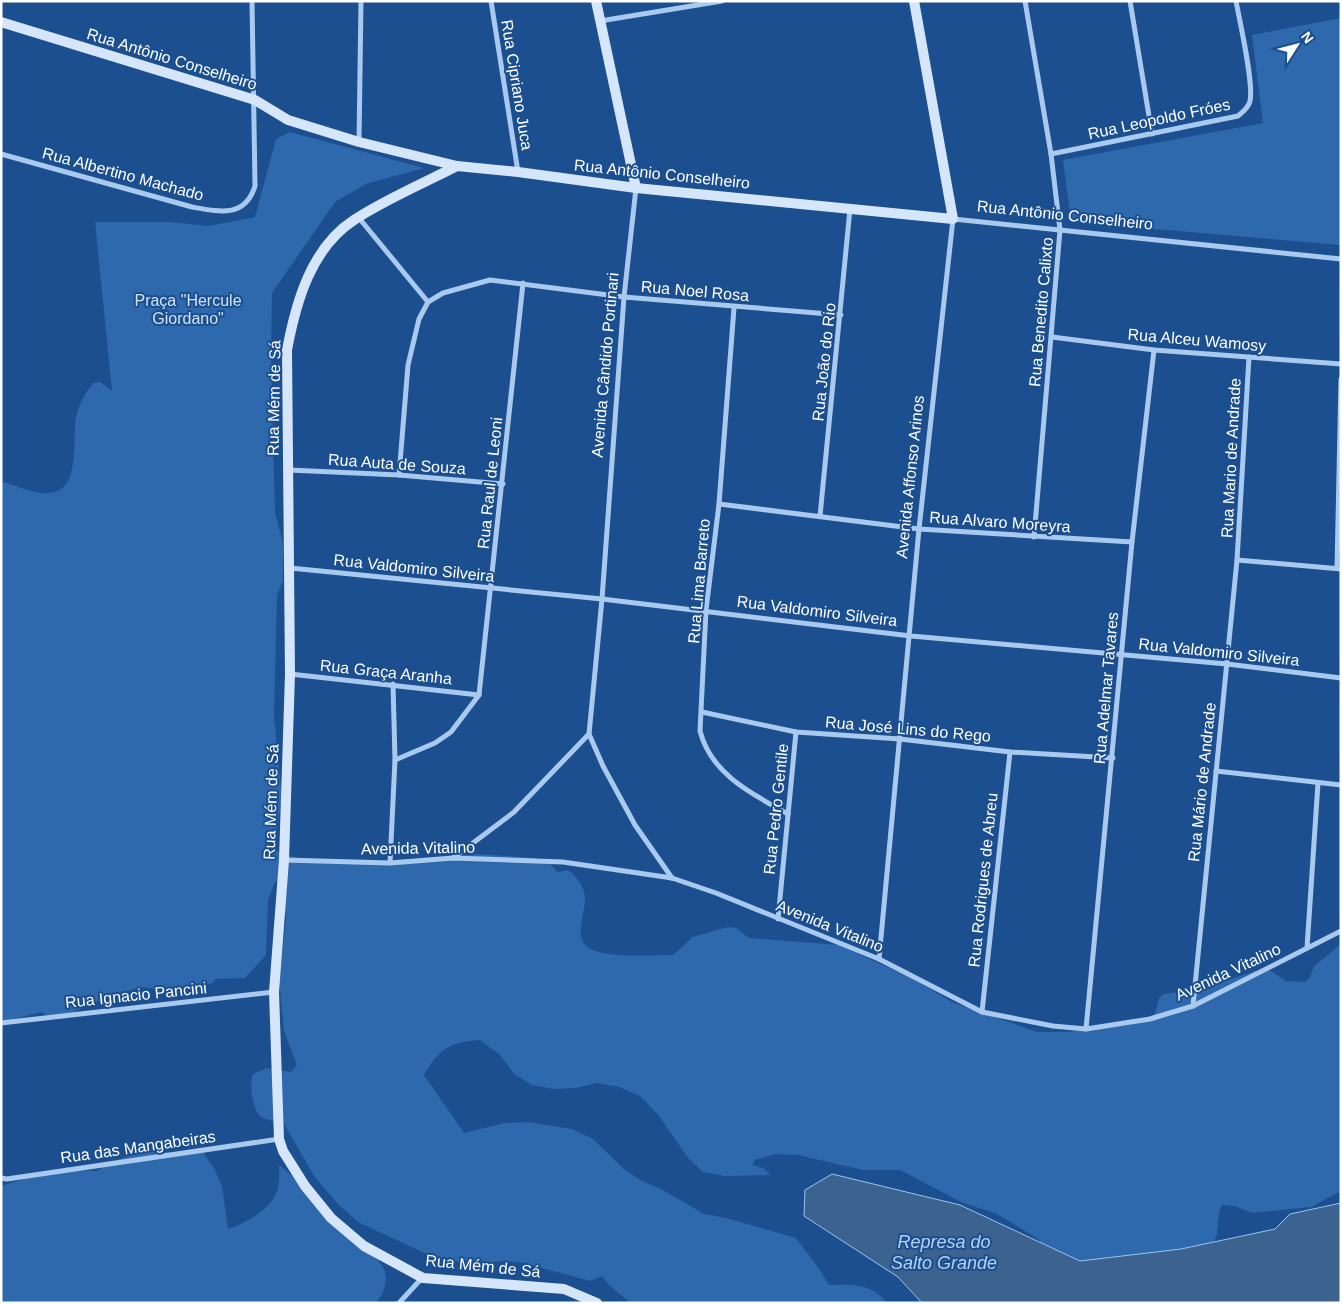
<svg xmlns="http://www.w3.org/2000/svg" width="1342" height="1304" viewBox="0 0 1342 1304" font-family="Helvetica,sans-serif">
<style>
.green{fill:#2e69ad}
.water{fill:#3c6290;stroke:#9cc4f0}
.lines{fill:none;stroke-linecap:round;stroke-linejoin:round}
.street{stroke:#a9c9ee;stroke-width:5}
.secondary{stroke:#d6e6fa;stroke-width:10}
.labels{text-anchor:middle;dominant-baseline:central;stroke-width:4;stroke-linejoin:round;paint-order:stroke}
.street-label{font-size:16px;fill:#fff;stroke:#1b4f8f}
.park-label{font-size:16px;fill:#cfe3fa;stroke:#1b4f8f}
.water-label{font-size:18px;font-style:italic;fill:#b5d3f5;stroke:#1b4f8f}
</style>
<rect width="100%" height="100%" fill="#1b4f8f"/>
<g class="green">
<path d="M1341 18V245L1071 222 1063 160 1263 123 1252 35Z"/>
<path d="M290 132 424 168 366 184 335 202 272 293 271 357 275 513 283 543V581L277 595 274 716 282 797 277 830V850L281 855 337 863 396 862 476 854 535 858 549 863 558 872 568 870C577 877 585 887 585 899 585 919 569 944 599 952 622 958 649 955 673 955L693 937 728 927 736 928 749 938 839 945 913 979 952 1002 1037 1032H1066L1130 1025 1155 1014 1159 998 1164 994 1205 988 1255 971H1271L1286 981 1305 982 1310 977 1314 966 1341 944V1191L1311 1207 1252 1213 1235 1206 1222 1205 1219 1212 1217 1234 1213 1244 1169 1270 1056 1262 1038 1239 997 1214 961 1202 900 1170H863L798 1155 775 1154 755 1160 752 1165 763 1168 771 1175 725 1176 703 1172 688 1158 659 1116 640 1096 619 1087 597 1083 576 1088 554 1089 532 1085 514 1074 500 1055 480 1040C449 1042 440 1049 424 1075L464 1133 505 1123 528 1122 572 1129 593 1139 624 1169 642 1181 663 1190 704 1214 726 1218 796 1238 820 1270 829 1285C850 1284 872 1283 887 1303H631L609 1285 602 1276 590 1281 520 1262 502 1261 477 1265 433 1257 358 1222 338 1204 314 1176 283 1122C277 1121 269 1121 263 1118 252 1113 249 1083 253 1074L267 1068 291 1072 297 1065 284 1031 279 979 286 920 283 885 280 880 275 882 268 900 266 955 245 978 216 979 213 983 171 991 140 987 90 1004 60 1019H53L41 1012 7 1021 1 1020V481C14 485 29 492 42 493 85 497 70 439 77 413 80 402 86 393 93 383L100 382 112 391 95 222H170L208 226 255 217 276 139Z"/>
<path d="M200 1148 214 1168 222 1186 228 1229C246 1223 273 1209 278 1188 280 1181 279 1172 279 1165 296 1177 381 1256 385 1271 388 1282 383 1295 376 1303H1V1186L54 1170 97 1171 117 1160 142 1152H182Z"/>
</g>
<path class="water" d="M832 1174 960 1205 1080 1261 1181 1249 1275 1229 1290 1214 1341 1203V1303H922L898 1277 804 1216 805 1190Z"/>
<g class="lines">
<g class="street">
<path d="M491 1 518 172"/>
<path d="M1025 1 1051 154 1060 230 1034 537"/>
<path d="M1130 1 1152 134"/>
<path d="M600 21 722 1"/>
<path d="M359 142 361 1"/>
<path d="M1 154 192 207C220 212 245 218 255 186L252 1"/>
<path d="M1051 154 1238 116C1243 112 1249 107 1250 101 1254 83 1240 23 1236 1"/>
<path d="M636 188 624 297 602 599 589 734 603 766 635 825 672 878"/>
<path d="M359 218 428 302"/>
<path d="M734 308 719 504 706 610 700 731C711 774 752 794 788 814"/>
<path d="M1052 337 1154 350 1341 364"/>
<path d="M289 470 399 475 503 484"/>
<path d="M399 475 408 365 419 319 428 302 443 293 490 280 624 297 841 315"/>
<path d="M719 504 919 529 1132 542"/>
<path d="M820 516 850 209"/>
<path d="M1237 560 1341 569"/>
<path d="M290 568 602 599 911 636 1227 664 1341 678"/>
<path d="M1337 568 1341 379"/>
<path d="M290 674 479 695"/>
<path d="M702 712 796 732 900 739 1010 752 1113 758"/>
<path d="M395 760 435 743 451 732 479 695 523 283"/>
<path d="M1216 771 1341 785"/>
<path d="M453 858 514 812 589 734"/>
<path d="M284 860 390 863 453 858 563 862 672 878 716 893 879 959 982 1012 1053 1026 1086 1029 1150 1019 1193 1006 1341 931"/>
<path d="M390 863 395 760 393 684"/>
<path d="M778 919 796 732"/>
<path d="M1307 948 1318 783"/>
<path d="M879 959 919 529 953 219 1341 259"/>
<path d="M1193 1006 1237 560 1249 357"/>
<path d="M982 1012 1010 752"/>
<path d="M1 1023 274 992"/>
<path d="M1086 1029 1132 542 1154 350"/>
<path d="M1 1178 7 1179 279 1139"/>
<path d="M399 1303 422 1278"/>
</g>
<g class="secondary">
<path d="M596 1 636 188"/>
<path d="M1 22 255 100 288 120 359 142 457 166 518 172 636 188 953 219 914 1"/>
<path d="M457 166C424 183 384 200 354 220 311 248 296 302 287 350L290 674 284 860 274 992 279 1139 283 1151 305 1186 331 1218 364 1246 423 1278 564 1289 597 1303"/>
</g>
</g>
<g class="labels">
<g class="street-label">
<text transform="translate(172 59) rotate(17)">Rua Antônio Conselheiro</text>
<text transform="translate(517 85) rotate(81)">Rua Cipriano Juca</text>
<text transform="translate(1159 119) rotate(-12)">Rua Leopoldo Fróes</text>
<text transform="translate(123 174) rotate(15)">Rua Albertino Machado</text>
<text transform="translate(662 174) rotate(6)">Rua Antônio Conselheiro</text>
<text transform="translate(1065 215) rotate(6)">Rua Antônio Conselheiro</text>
<text transform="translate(695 291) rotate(5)">Rua Noel Rosa</text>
<text transform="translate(1041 312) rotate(-85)">Rua Benedito Calixto</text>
<text transform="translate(1197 340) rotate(5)">Rua Alceu Wamosy</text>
<text transform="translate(824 362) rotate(-84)">Rua João do Rio</text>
<text transform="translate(605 365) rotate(-85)">Avenida Cândido Portinari</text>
<text transform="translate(274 398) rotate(-89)">Rua Mém de Sá</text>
<text transform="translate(1231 458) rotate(-87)">Rua Mario de Andrade</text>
<text transform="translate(397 464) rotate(4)">Rua Auta de Souza</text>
<text transform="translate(910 477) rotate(-84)">Avenida Affonso Arinos</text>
<text transform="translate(490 483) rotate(-84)">Rua Raul de Leoni</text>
<text transform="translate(1000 522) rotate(4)">Rua Alvaro Moreyra</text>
<text transform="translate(414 568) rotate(6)">Rua Valdomiro Silveira</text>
<text transform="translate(699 581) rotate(-85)">Rua Lima Barreto</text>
<text transform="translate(817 611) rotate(7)">Rua Valdomiro Silveira</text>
<text transform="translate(1219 652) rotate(6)">Rua Valdomiro Silveira</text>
<text transform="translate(386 672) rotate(6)">Rua Graça Aranha</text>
<text transform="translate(1106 688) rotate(-85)">Rua Adelmar Tavares</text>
<text transform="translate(908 729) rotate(5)">Rua José Lins do Rego</text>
<text transform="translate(1202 782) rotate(-84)">Rua Mário de Andrade</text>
<text transform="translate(271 802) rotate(-88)">Rua Mém de Sá</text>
<text transform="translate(776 809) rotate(-84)">Rua Pedro Gentile</text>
<text transform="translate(418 848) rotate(-1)">Avenida Vitalino</text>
<text transform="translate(983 880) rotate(-84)">Rua Rodrigues de Abreu</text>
<text transform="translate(830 926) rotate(22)">Avenida Vitalino</text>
<text transform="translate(1228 972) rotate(-25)">Avenida Vitalino</text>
<text transform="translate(136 995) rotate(-6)">Rua Ignacio Pancini</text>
<text transform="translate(138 1147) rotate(-8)">Rua das Mangabeiras</text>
<text transform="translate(483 1266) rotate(6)">Rua Mém de Sá</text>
</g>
<g class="park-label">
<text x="188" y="300">Praça "Hercule<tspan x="188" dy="18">Giordano"</tspan></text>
</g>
<g class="water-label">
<text x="944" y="1242">Represa do<tspan x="944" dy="21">Salto Grande</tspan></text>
</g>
</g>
<rect width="1342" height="1304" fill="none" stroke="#ffffff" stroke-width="5"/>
<g transform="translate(1297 45) rotate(54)" stroke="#1b4f8f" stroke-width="4" paint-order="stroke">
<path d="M0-4L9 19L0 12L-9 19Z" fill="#ffffff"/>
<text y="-8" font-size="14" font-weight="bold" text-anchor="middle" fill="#ffffff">N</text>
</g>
</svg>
